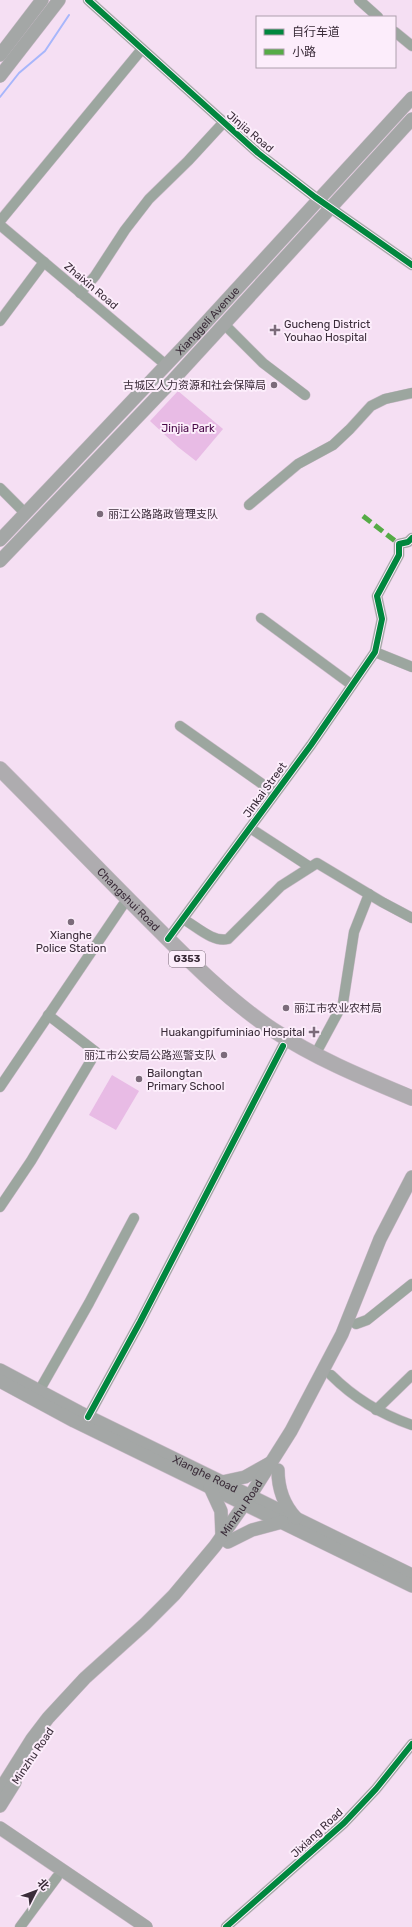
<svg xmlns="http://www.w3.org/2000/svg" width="412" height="1927" viewBox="0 0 412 1927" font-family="Rubik,'Noto Sans SC',sans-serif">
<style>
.green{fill:#e8bbe5}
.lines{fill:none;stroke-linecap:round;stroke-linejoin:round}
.stream{stroke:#a7b6fb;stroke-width:2}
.minor-casing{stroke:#cebdcc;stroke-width:11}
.major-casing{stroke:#cebdcc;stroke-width:14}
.highway-casing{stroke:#cebdcc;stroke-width:16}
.minor{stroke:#9ca69f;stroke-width:10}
.major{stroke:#a4a7a6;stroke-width:13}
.highway{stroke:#aeacaf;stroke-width:15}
.quiet{stroke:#55ab46;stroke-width:5;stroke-dasharray:10 5;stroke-linecap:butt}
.cycleway-casing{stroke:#fcedfb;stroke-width:8}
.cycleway{stroke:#00873e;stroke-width:6}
.poi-dot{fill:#7b6b7a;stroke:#fcedfb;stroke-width:1.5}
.labels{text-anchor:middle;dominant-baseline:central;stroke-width:4;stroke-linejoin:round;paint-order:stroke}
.shield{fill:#fcedfb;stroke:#746673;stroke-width:1}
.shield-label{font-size:10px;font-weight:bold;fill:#3a2c39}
.street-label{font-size:11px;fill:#3a2c39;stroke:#fcedfb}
.poi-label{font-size:11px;fill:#3a2c39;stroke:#fcedfb;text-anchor:start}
.park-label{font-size:11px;fill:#490948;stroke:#fcedfb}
</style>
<rect width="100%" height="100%" fill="#f5dff3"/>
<g class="green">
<path d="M178 391 223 429 196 461 178 447 150 421Z"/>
<path d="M112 1075 139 1091 116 1130 89 1115Z"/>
</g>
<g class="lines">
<path class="stream" d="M0 97 19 73 45 51 69 15"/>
<g class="minor-casing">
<g id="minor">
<path d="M88 0 258 153 315 197 412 265"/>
<path d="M359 0 378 17"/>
<path d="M395 32 412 46"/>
<path d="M0 221 142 49"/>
<path d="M0 225 166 365"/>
<path d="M80 293 95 276 125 230 149 199 188 161 223 123"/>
<path d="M0 321 44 262"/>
<path d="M224 324 263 363 305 395"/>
<path d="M0 488 25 513"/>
<path d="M249 505 298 464 333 445 350 429 371 406 385 399 412 393"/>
<path d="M261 618 352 685"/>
<path d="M375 652 412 667"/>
<path d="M180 726 275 793"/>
<path d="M250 828 310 867"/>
<path d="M183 919C196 926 213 943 228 939L281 886 317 863 382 902 412 918"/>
<path d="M168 939 311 745 375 652 382 619 377 596 399 555V544L408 542 412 538"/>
<path d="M315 1055 343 1003 354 932 369 894"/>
<path d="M0 1087 123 905"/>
<path d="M0 1207 31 1161 96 1052 48 1015"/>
<path d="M356 1324 367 1320 412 1284"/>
<path d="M331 1375C355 1399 380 1414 412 1425"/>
<path d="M39 1391 89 1303 134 1218"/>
<path d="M376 1410 412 1375"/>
<path d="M88 1417 140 1322 283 1046"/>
<path d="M20 1927 57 1877"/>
<path d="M226 1927 344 1823 376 1789 412 1744"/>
</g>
</g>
<g class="major-casing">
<g id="major">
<path d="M0 55 42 0"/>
<path d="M0 76 59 0"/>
<path id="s1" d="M0 540 187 343 412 98"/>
<path d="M0 561 172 381 412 119"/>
<path id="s2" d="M0 1370 79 1412 412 1575"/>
<path d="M0 1381 74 1421 412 1586"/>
<path d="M278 1470C278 1488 283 1504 296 1518"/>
<path d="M222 1482 245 1477 270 1463"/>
<path d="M210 1487 221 1511 222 1536"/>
<path d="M228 1542 252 1530 282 1522"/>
<path id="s3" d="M0 1790 32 1739 48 1718 85 1678 145 1624 174 1595 215 1546 250 1496 291 1431 342 1334 380 1239 412 1177"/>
<path d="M0 1806 15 1782"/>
<path d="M0 1828 146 1927"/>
</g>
</g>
<g class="highway-casing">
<g id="highway">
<path id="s4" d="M0 769C48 817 95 866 143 914 184 955 224 997 273 1030 317 1059 364 1078 412 1098"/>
</g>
</g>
<use href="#minor" class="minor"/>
<use href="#major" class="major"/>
<use href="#highway" class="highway"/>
<path class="quiet" d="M363 516 399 544"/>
<g class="cycleway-casing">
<g id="cycleway">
<path d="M88 0 258 153 315 197 412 265"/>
<path d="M168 939 311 745 375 652 382 619 377 596 399 555V544L408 542 412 538"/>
<path d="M88 1417 140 1322 283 1046"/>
<path d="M226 1927 344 1823 376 1789 412 1744"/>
</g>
</g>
<use href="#cycleway" class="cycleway"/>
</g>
<g class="poi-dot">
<path d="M273 324h4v4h4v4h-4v4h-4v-4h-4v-4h4z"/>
<circle cx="274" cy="385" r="4"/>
<circle cx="100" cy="514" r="4"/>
<circle cx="71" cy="922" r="4"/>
<circle cx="286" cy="1008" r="4"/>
<path d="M312 1026h4v4h4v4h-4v4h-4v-4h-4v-4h4z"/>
<circle cx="224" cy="1055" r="4"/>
<circle cx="139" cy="1079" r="4"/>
</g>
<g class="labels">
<rect class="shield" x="169" y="951" width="36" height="16" rx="3"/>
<g class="shield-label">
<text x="187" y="959">G353</text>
</g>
<g class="street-label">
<text transform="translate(250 132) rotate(40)">Jinjia Road</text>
<text transform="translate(91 286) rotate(40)">Zhaixin Road</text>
<text stroke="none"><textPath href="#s1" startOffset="302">Xianggeli Avenue</textPath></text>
<text transform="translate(265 790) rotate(-54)">Jinkai Street</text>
<text stroke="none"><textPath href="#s4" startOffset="183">Changshui Road</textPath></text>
<text stroke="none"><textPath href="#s2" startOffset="230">Xianghe Road</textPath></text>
<text stroke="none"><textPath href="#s3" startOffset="373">Minzhu Road</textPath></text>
<text transform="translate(33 1756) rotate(-56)">Minzhu Road</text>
<text transform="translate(317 1833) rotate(-43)">Jixiang Road</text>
</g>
<g class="poi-label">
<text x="284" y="324">Gucheng District<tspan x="284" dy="13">Youhao Hospital</tspan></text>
<text x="266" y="385" text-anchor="end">古城区人力资源和社会保障局</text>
<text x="108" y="514">丽江公路路政管理支队</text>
<text x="71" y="935" text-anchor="middle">Xianghe<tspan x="71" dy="13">Police Station</tspan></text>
<text x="294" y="1008">丽江市农业农村局</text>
<text x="305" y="1032" text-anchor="end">Huakangpifuminiao Hospital</text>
<text x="216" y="1055" text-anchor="end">丽江市公安局公路巡警支队</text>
<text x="147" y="1073">Bailongtan<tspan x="147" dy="13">Primary School</tspan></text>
</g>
<g class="park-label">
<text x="188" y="428">Jinjia Park</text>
</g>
</g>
<rect x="256" y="16" width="140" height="52" fill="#fcedfb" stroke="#aea0ad"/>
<rect x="264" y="29" width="20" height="6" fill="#00873e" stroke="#aea0ad"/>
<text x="292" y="36" font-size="12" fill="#3a2c39">自行车道</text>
<rect x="264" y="49" width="20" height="6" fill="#55ab46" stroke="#aea0ad"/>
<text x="292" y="56" font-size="12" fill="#3a2c39">小路</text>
<g transform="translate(36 1891) rotate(48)" stroke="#fcedfb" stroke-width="3" paint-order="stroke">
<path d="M0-3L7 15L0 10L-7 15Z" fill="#3a2c39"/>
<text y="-6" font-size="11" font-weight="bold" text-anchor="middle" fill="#3a2c39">北</text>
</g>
</svg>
